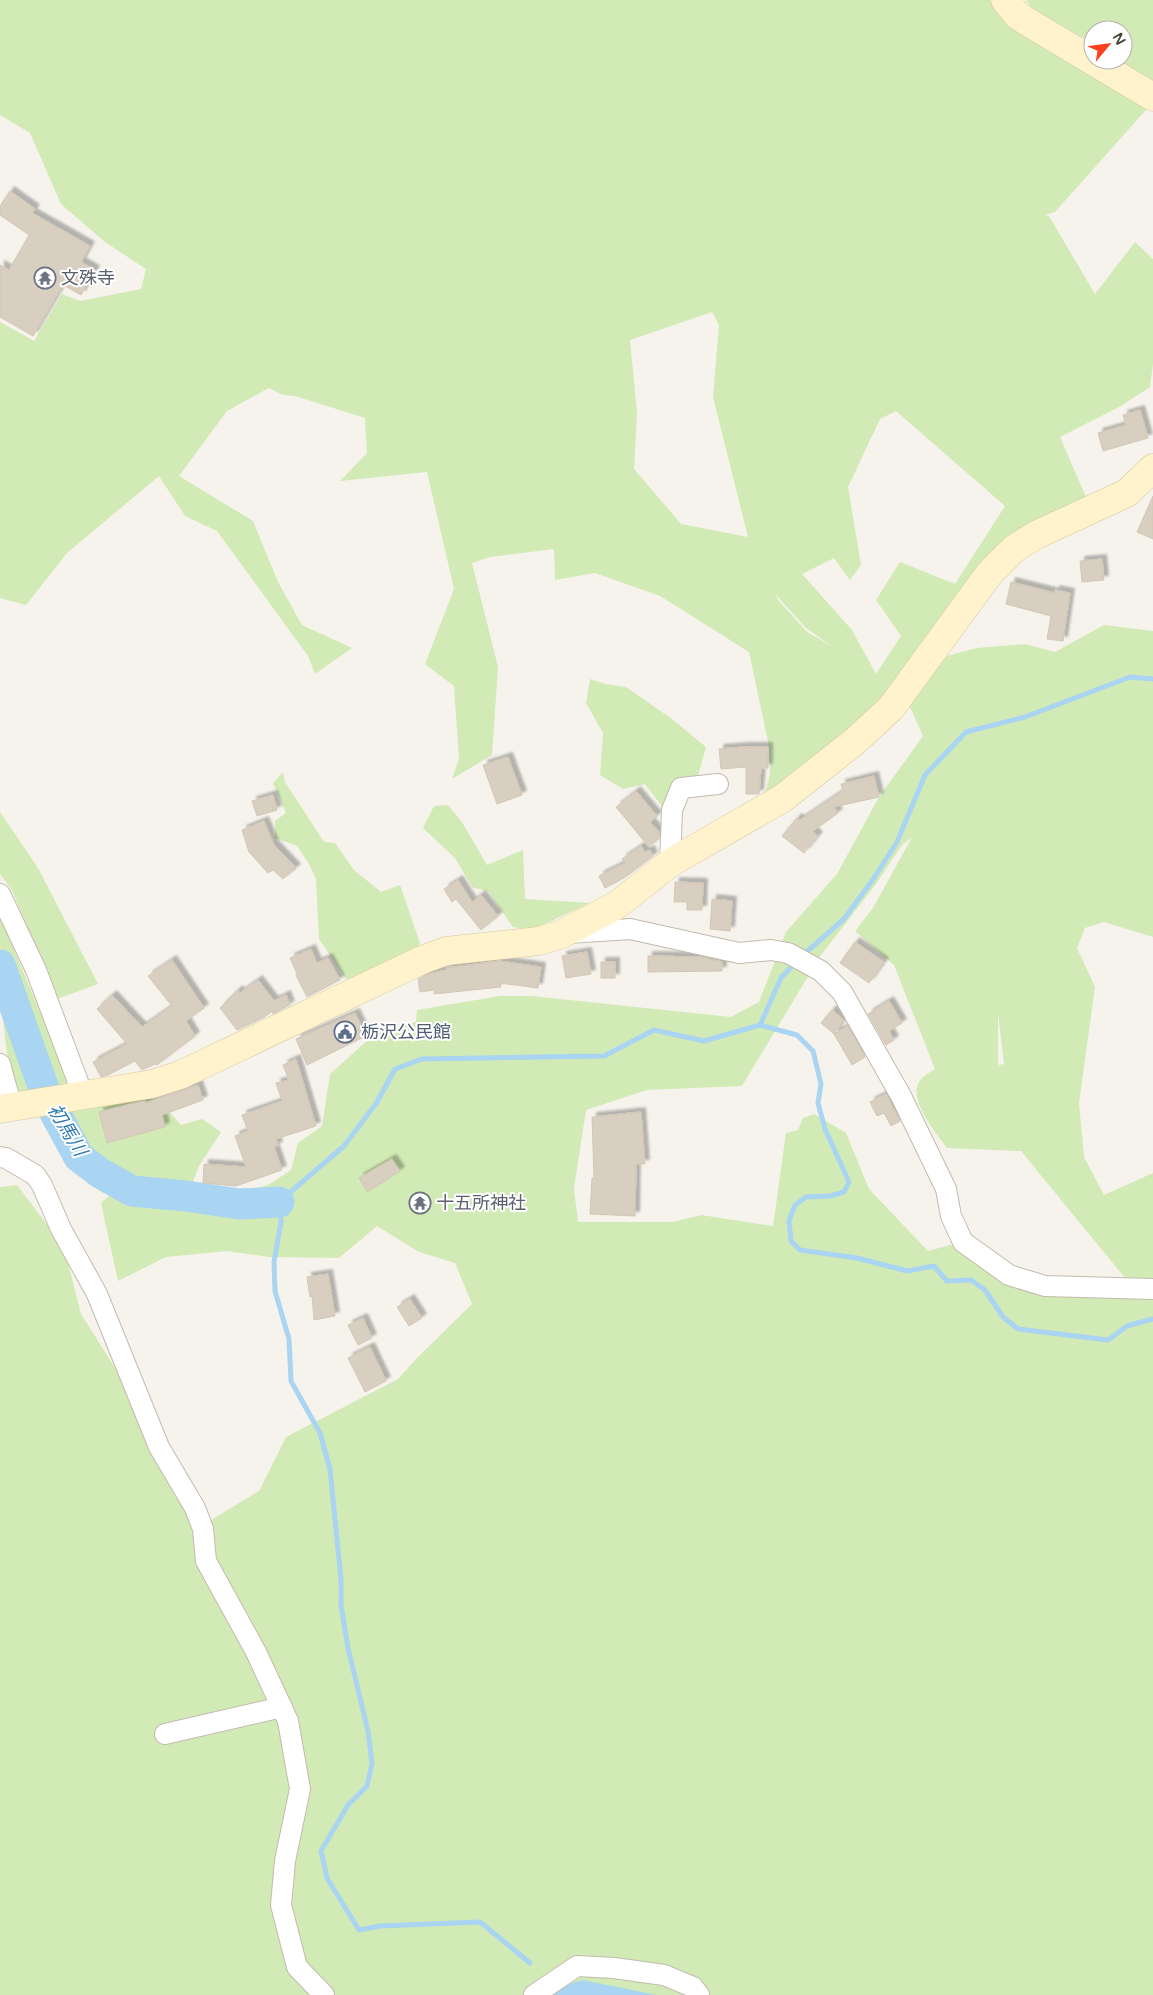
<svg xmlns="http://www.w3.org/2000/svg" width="1153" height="1995" viewBox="0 0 1153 1995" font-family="'Varela Round','Noto Sans JP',sans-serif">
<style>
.green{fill:#d2eab5;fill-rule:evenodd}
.water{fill:#a9d4f2}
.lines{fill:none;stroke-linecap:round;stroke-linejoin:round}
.stream{stroke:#a9d4f2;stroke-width:5}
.river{stroke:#a9d4f2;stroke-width:31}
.building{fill:#d8cfc1;stroke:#d3c7b4;filter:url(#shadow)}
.street-casing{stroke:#c2bbae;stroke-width:22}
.secondary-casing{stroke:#d6c79b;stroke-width:29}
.street{stroke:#fff;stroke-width:20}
.secondary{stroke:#fff3cd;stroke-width:28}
.labels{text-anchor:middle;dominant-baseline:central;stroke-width:4;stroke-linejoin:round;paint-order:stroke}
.worship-label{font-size:18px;fill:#5b616d;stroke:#fff;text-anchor:start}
.service-label{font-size:18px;fill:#4e5e75;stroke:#fff;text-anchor:start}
.water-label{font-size:19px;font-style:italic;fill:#2e7ab2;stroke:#fff}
</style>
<defs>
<filter id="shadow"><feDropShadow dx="4.5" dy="-4.5" stdDeviation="1" flood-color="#0004"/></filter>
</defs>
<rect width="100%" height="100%" fill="#f6f3ec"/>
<g class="green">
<path d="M0 0H990L1051 53 1093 55V60H1123V30H1093V43L1032 9 1026 0H1153V102L1055 212 1045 215 1049 216 1095 294 1135 242 1153 259V364L1150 387 1121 406 1060 437 1086 497 1054 515 874 711 763 804 770 773 769 746 749 652 660 596 595 573 555 580 554 549 490 557 472 563 498 667 492 755 452 779 459 759 454 686 425 664 454 589 427 472 340 481 367 453 365 418 295 396 283 395 269 388 227 411 179 476 253 521 278 582 302 625 352 648 315 674 308 656 217 531 185 516 159 476 67 553 26 605 0 598V322L34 341 62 294 80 301 141 289 146 269 105 242 61 204 30 133 0 115ZM712 312 719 325 713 397 748 537 681 524 634 469 637 413 630 340ZM896 411 1005 506 955 584 900 562 876 600 901 636 876 674 852 630 802 574 834 558 850 580 861 565 848 487 880 419ZM776 595 806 628 833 647 807 632 778 600Z"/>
<path d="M1104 625 1153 631V937L1104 922 1085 928 1077 948 1095 987 1079 1103 1084 1157 1104 1195 1153 1173V1282L1125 1278 1021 1151 947 1148C936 1133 904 1096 922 1078 925 1075 931 1072 935 1069L894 965 855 931 873 908 912 837 902 845 876 884 821 955 742 1086 647 1090 586 1110 574 1188 578 1222H673L701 1215 773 1226 786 1133 798 1130 803 1118 814 1114 846 1133 869 1189 928 1251 961 1242 1009 1275 1153 1289V1995H0V1187L17 1185 64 1247 81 1314 211 1520 259 1491 286 1437 398 1379 416 1359 472 1304 455 1263 419 1252 377 1226 339 1258 269 1257 227 1251 166 1257 118 1281 101 1203 130 1178 220 1195 246 1192 270 1184 291 1170 298 1143 322 1126 330 1074 379 1030 416 1022 417 1010 500 996H531L731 1017 759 1002 786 932 837 874 879 797 923 736 910 707 927 670 939 658 977 648 1025 644 1055 652ZM998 1013 1004 1064 999 1065 998 1064Z"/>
<path d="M590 679 605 684 626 687 672 719 706 747 697 780 664 809 645 784 623 789 600 775 603 733 586 703Z"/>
<path d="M283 772 285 782 324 842 335 843 354 870 381 892 400 885 420 943 410 957 362 981 346 979 319 939 316 879 309 864 297 846 275 838V821L286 813 273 783Z"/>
<path d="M448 805 462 822 487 865 523 850 525 899 590 903 532 930 513 927 489 892 472 887 455 858 423 828 434 806Z"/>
<path d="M0 812 38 868 98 984 57 999 12 890 0 874Z"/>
<path d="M0 916 66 1074V1088L21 1095C0 1073 0 953 0 916Z"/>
<path d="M157 1098 181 1125 202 1119 221 1132 199 1166 192 1184 124 1174 100 1173 64 1110Z"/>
</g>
<path class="water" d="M582 1980 657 1995H550L552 1990Z"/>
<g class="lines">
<g class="stream">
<path d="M803 955 844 919 874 878 897 842 925 775 966 732 1025 717 1130 677 1153 679"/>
<path d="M760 1025 781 978 795 963"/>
<path d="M530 1963 480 1922 380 1926 359 1930 327 1878 321 1851 348 1805 367 1786 372 1764 368 1731 348 1648 341 1605V1579L330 1469 320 1433 291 1381 289 1339 275 1291 274 1262 281 1222 279 1202 344 1146 377 1102 395 1069 422 1059 604 1056 654 1030 704 1041 760 1025 797 1035 813 1051 821 1084 818 1103 825 1129 849 1182 844 1192 830 1196 806 1197 795 1205 789 1221 791 1241 800 1250 857 1258 907 1271 934 1266 947 1281 971 1280 985 1290 1003 1317 1018 1329 1108 1340 1127 1326 1153 1319"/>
</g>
<path class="river" d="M0 965 48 1100 79 1157 100 1173 132 1191 186 1196 239 1204 279 1202"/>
</g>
<g class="building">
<path d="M10 191 35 209 32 213 90 246 81 262 95 270 81 295 63 285 33 336 0 317V265L9 270 29 235 0 215V206Z"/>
<path d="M1140 410 1148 438 1103 451 1098 433 1126 425 1123 415Z"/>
<path d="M1153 496V539L1137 532Z"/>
<path d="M1102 559 1104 580 1082 582 1080 561Z"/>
<path d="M1011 582 1055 593V590L1070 593 1063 641 1047 639 1051 616 1006 604Z"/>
<path d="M744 747H768V768H761L759 794H746V767L721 769 719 749Z"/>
<path d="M508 757 522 795 497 804 483 765Z"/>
<path d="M874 776 879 797 834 807 838 813 813 831 818 836 804 853 782 836 797 818 800 820 843 791 841 784Z"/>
<path d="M636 791 657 816 650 822 659 832V838L649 847 616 807Z"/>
<path d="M273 795 277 810 257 816 252 801Z"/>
<path d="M264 821 274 845 296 868 283 879 273 870 268 873 249 852 242 830Z"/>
<path d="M641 846 645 852 650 850 653 856 624 878 605 888 599 876 625 863 622 859Z"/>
<path d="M458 880 472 902 481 895 498 916 481 930 456 899 452 902 444 889Z"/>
<path d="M675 882 703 883 702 910H687V902H674Z"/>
<path d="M712 899 732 901 730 931 710 929Z"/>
<path d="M855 942 884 962 869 983 840 963Z"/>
<path d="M311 949 317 963 328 958 340 980 307 997 296 975 297 974 290 958Z"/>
<path d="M587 952 591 974 566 978 562 956Z"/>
<path d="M648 956 701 957 722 962V971L648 972Z"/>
<path d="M172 960 204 1008 186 1021 195 1036 157 1065 155 1064 142 1070 135 1061 108 1075 101 1077 93 1062 127 1044 97 1009 112 995 142 1027 172 1006 148 976Z"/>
<path d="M499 961 541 967 538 988 500 983 501 987 434 994V990L420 992 418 979 428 974 447 970V968Z"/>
<rect x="601" y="962" width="14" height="16"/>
<path d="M258 980 274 1001 286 995 290 1005 273 1014 272 1011 263 1018 237 1030 220 1008 238 990 240 993Z"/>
<path d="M889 1001 902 1023 889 1031 894 1040 886 1045 868 1014Z"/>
<path d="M832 1010 844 1020 834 1034 821 1023Z"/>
<path d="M355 1013 366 1036 307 1065 296 1039Z"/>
<path d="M848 1026 865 1057 852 1065 834 1034Z"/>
<path d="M296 1059 316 1126 276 1139 278 1146 274 1147 282 1170 236 1186 203 1183 204 1164 246 1167 235 1136 248 1131 242 1115 282 1101 276 1083 289 1080 283 1065Z"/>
<path d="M198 1085 203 1100 162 1115 165 1127 107 1143 99 1112 135 1103 145 1101V1103Z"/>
<path d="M886 1094 900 1121 891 1126 884 1113 877 1116 870 1102Z"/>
<path d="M641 1112 645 1164H636L635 1216 590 1214 592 1178H594L592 1117Z"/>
<path d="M392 1159 400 1171 367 1192 359 1178Z"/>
<path d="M328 1274 335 1316 314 1320 312 1296 310 1297 307 1277Z"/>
<path d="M410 1299 422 1318 409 1326 397 1307Z"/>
<path d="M363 1318 372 1338 358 1345 348 1325Z"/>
<path d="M370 1347 386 1381 365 1392 348 1358Z"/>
</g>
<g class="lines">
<g class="street-casing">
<g id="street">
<path d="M670 863 672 810 681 788 718 784"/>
<path d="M0 894 36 970 83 1095"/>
<path d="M569 933 630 929 739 953 771 950 788 953 821 971 842 992 901 1096 946 1189 951 1216 963 1242 1009 1275 1045 1286 1153 1289"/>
<path d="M0 1064 12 1108"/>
<path d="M0 1157 6 1158 35 1175 42 1185 61 1229 97 1294 159 1447 195 1508 203 1529 206 1561 256 1652 288 1721 300 1789 285 1861 281 1905 297 1967 324 1995"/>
<path d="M165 1734 282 1707"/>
<path d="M534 1995 577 1966 614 1968 664 1975 693 1987 699 1995"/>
</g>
</g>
<g class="secondary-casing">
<g id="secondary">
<path d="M1005 0 1018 16 1153 97"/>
<path d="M0 1109 152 1084 180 1075 422 960 446 951 539 941 562 934 617 905 670 863 783 798 854 742 891 708 989 574 1015 548 1036 535 1127 493 1153 468"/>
</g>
</g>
<use href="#street" class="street"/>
<use href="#secondary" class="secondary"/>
</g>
<defs>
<g id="temple-ring" transform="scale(1.125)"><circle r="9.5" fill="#fff" stroke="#6b7280" stroke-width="1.5"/><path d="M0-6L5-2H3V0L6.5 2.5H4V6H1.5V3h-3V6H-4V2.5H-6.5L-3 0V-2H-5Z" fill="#6b7280"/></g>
<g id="civic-ring" transform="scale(1.125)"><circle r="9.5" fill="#fff" stroke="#5c6f8a" stroke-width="1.5"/><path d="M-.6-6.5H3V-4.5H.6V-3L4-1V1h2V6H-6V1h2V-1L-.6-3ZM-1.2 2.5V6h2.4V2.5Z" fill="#5c6f8a"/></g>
</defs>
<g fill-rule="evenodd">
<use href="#temple-ring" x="45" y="278"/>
<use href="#civic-ring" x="345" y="1032"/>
<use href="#temple-ring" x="420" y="1203"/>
</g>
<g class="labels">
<g class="worship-label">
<text x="61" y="278">文殊寺</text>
<text x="436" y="1203">十五所神社</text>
</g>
<g class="service-label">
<text x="361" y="1032">栃沢公民館</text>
</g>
<g class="water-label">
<text transform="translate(67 1130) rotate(59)">初馬川</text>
</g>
</g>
<g transform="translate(1108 45) rotate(61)"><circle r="24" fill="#ffffff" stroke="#b7b4b0"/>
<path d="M0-4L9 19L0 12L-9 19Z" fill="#fc3f1d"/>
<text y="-8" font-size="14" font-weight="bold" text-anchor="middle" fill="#4b4439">N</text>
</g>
</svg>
